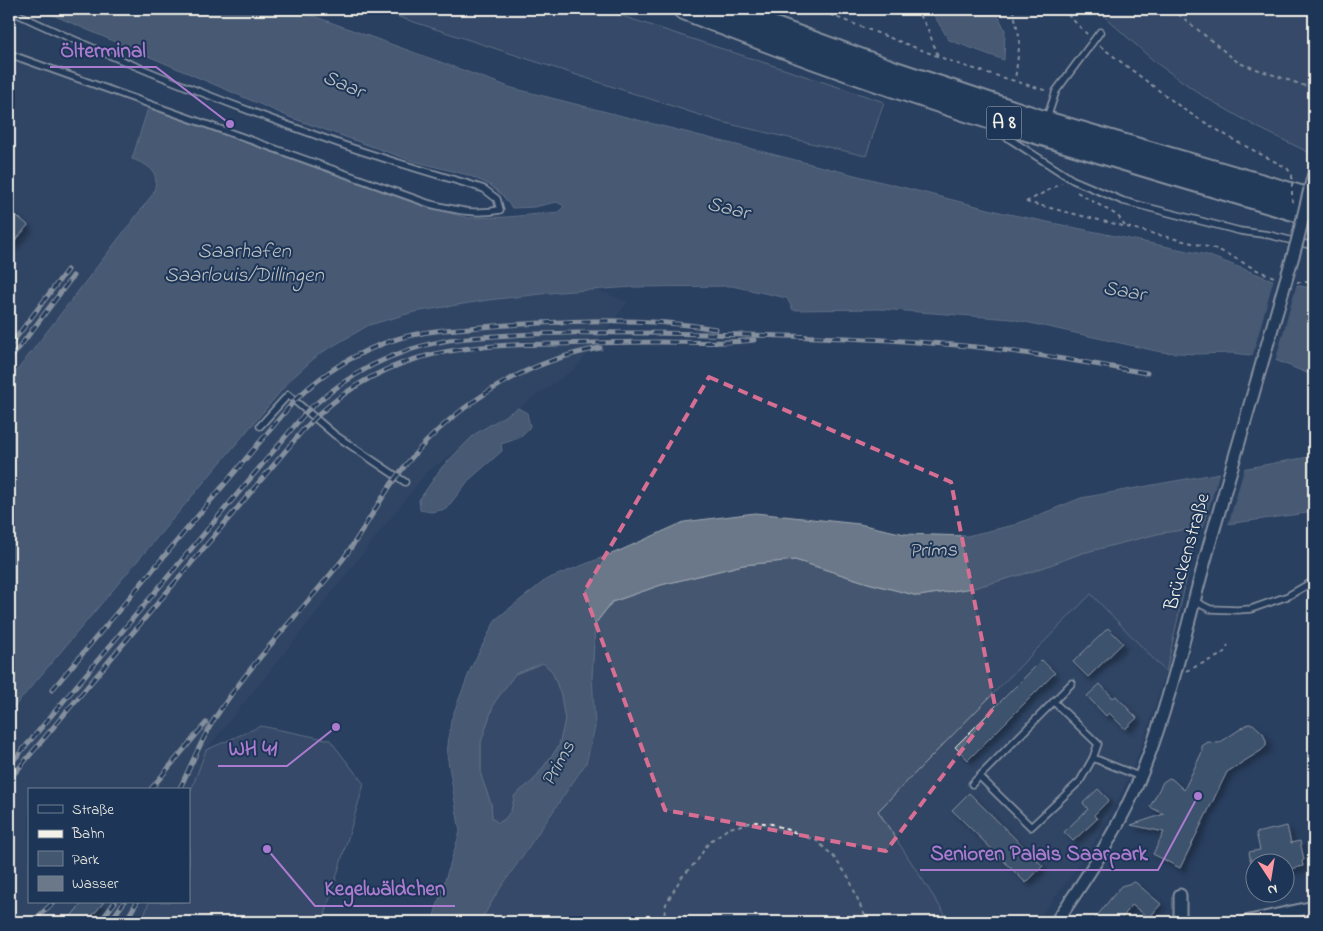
<svg xmlns="http://www.w3.org/2000/svg" width="1323" height="931" viewBox="0 0 1323 931" font-family="'Indie Flower',sans-serif">
<style>
.built{fill:#374c69}
.green{fill:#445771;stroke:#9ca4ac}
.water{fill:#6a788a;stroke:#a1a8b0;fill-rule:evenodd}
.pier{fill:#2a4060}
.building{fill:#56677d;stroke:#f4f1e8;filter:url(#shadow)}
.lines{fill:none;stroke-linecap:round;stroke-linejoin:round}
.lane-casing{stroke:#f4f1e8;stroke-width:9}
.street-casing{stroke:#f4f1e8;stroke-width:15}
.highway-casing{stroke:#f4f1e8;stroke-width:24}
.path{stroke:#f4f1e8;stroke-width:2;stroke-dasharray:4 4;stroke-linecap:butt}
.lane{stroke:#1d3557;stroke-width:5.5}
.street{stroke:#1d3557;stroke-width:11}
.highway{stroke:#1d3557;stroke-width:20}
.rail-casing{stroke:#f4f1e8;stroke-width:5}
.rail{stroke:#1d3557;stroke-width:3;stroke-dasharray:9;stroke-linecap:butt}
.street-bridge-casing{stroke:#f4f1e8;stroke-width:15;stroke-linecap:butt}
.path-bridge{stroke:#f4f1e8;stroke-width:2;stroke-dasharray:4 4;stroke-linecap:butt}
.street-bridge{stroke:#1d3557;stroke-width:11}
.marked{fill:none;stroke:#d66f93;stroke-width:4;stroke-dasharray:10 6;stroke-linejoin:round}
.labels{text-anchor:middle;dominant-baseline:central;stroke-width:4;stroke-linejoin:round;paint-order:stroke}
.shield{fill:#1d3557;stroke:#b4b9bc;stroke-width:1}
.shield-label{font-size:19px;font-weight:bold;fill:#f4f1e8}
.street-label{font-size:20px;fill:#f4f1e8;stroke:#1d3557}
.water-label{font-size:21px;font-style:italic;fill:#bdc1c2;stroke:#1d3557}
.leader{fill:none;stroke:#ab7bcf;stroke-width:2}
.callout-dot{fill:#ab7bcf;stroke:#1d3557;stroke-width:2}
.callout-label{font-size:21px;text-anchor:middle;font-weight:bold;fill:#ab7bcf;stroke:#1d3557;stroke-width:4;stroke-linejoin:round;paint-order:stroke}
</style>
<defs>
<filter id="shadow"><feDropShadow dx="4.5" dy="4.5" stdDeviation="2.5" flood-color="#0009"/></filter>
</defs>
<rect width="100%" height="100%" fill="#2a4060"/>
<filter id="ink" filterUnits="userSpaceOnUse"><feTurbulence type="fractalNoise" baseFrequency=".02" numOctaves="2"/><feDisplacementMap in="SourceGraphic" scale="10" xChannelSelector="R" yChannelSelector="G"/><feConvolveMatrix kernelMatrix="1 2 1 2 8 2 1 2 1" color-interpolation-filters="sRGB"/></filter>
<g filter="url(#ink)">
<g class="built">
<path d="M9 46 148 108 628 302 576 368 427 472 287 650 206 750 189 796V790H29V902H149L142 922H9Z"/>
<path d="M1091 594 1166 672 1140 750 1121 794 1096 840 1065 884 1036 922H950L878 811Z"/>
</g>
<g class="green">
<path d="M374 9H601L884 102 866 156 721 122Z"/>
<path d="M1096 9H1314V155L1257 127 1203 96 1155 62Z"/>
<path d="M1198 527 1166 672 1091 594 878 811 950 922H480L495 896 592 675 595 624 612 602 661 585 743 565 795 560 868 583 918 596 973 588 1031 572 1082 553 1161 533Z"/>
<path d="M543 663 552 671 561 695 565 720 559 746 533 781 515 795 511 811 504 820 498 823 492 818 491 804 481 776V742L494 703 515 674Z"/>
<path d="M261 726 330 740 364 784 323 922H142L149 902H189V796L206 750Z"/>
</g>
<g class="water">
<path d="M39 9H294L512 88 1004 213 1207 255 1272 280 1314 289V376L1268 357 1232 353 1195 354 1161 352 1012 319 880 309 793 310 787 298 732 286 634 287 559 292 488 300 414 312 369 325 319 354 290 380 9 713V381L153 194C161 172 151 166 132 159L148 108 428 208 469 218 508 217 559 212 564 206 557 202 534 207 512 208 503 196 490 185 468 175 413 161 292 118Z"/>
<path d="M930 9H995L1005 30 1004 60 949 40Z"/>
<path d="M518 408 527 413 530 427 519 438 501 444 502 451 469 480 446 509 431 512 420 510 419 500 442 467 475 434Z"/>
<path d="M1314 456V512L1161 533 1082 553 1031 572 973 588 918 596 868 583 795 560 743 565 661 585 612 602 595 624 592 675 595 727 586 763 495 896 480 922H432L460 832 447 754 451 720 471 668 496 619 547 579 619 551 684 522 755 513 859 524 905 534 967 536 1014 525 1081 498ZM543 663 552 671 561 695 565 720 559 746 533 781 515 795 511 811 504 820 498 823 492 818 491 804 481 776V742L494 703 515 674Z"/>
</g>
<g class="pier">
<path d="M1274 278 1297 283 1275 362 1268 360 1252 358Z"/>
<path d="M1245 466 1228 525 1203 529 1220 471Z"/>
</g>
<g class="building">
<path d="M9 210 28 225 9 249Z"/>
<path d="M1108 628 1123 643 1088 677 1073 662Z"/>
<path d="M1042 660 1055 673 968 760 955 747Z"/>
<path d="M1100 684 1113 698 1116 696 1137 718 1125 729 1109 713 1106 716 1087 696Z"/>
<path d="M1248 724H1253L1263 733 1266 741V746L1262 750 1227 772 1180 868 1153 854 1164 832 1131 825 1164 814 1150 807 1163 782 1169 778 1172 779 1184 790 1202 752V746L1208 742 1219 743Z"/>
<path d="M1098 789 1109 800 1094 815 1097 819 1073 841 1064 832 1088 809 1083 803Z"/>
<path d="M969 793 1043 866 1026 883 952 810Z"/>
<path d="M1287 826 1291 843 1300 841 1304 860 1302 861 1303 866 1287 870 1286 864H1251L1249 852 1260 850 1256 833Z"/>
<path d="M1135 882 1161 904 1149 918 1132 905 1119 922H1092L1121 886Z"/>
<path d="M83 902H104L87 922H66Z"/>
</g>
<g class="lines">
<g class="lane-casing">
<g id="lane">
<path d="M9 10C114 60 222 102 332 141 382 159 433 173 484 189L497 199 500 210C474 215 456 210 430 204L9 54"/>
<path d="M1047 118 1056 91 1100 32"/>
<path d="M991 127 1073 180 1123 201 1240 231 1269 235 1314 246"/>
<path d="M260 426 288 395 335 435 405 482"/>
<path d="M1194 601 1210 609 1237 610 1251 609 1288 596 1314 581"/>
<path d="M1093 758 1141 777"/>
<path d="M980 777 1031 827 1080 781 1093 758 1098 744 1054 702"/>
<path d="M972 784 1072 683"/>
</g>
</g>
<g class="street-casing">
<g id="street">
<path d="M1310 189 1314 174"/>
<path d="M1180 895V922"/>
<path d="M1056 922C1090 873 1122 824 1144 768 1172 696 1188 620 1209 546"/>
<path d="M1245 922 1314 907"/>
</g>
</g>
<g class="highway-casing">
<g id="highway">
<path d="M684 9C889 92 1101 154 1314 216"/>
<path d="M723 9 895 72 1046 122 1314 200"/>
</g>
</g>
<g class="path">
<path d="M815 9 958 64 1048 91"/>
<path d="M915 9 927 27 938 56"/>
<path d="M1013 9 1020 40 1015 80"/>
<path d="M1062 9 1087 34"/>
<path d="M1172 9 1239 63 1314 89"/>
<path d="M1100 46 1186 111 1234 140 1287 168 1292 175"/>
<path d="M1077 192 1118 216 1125 226"/>
<path d="M1026 202 1216 249C1236 257 1254 271 1275 277"/>
<path d="M1026 202 1062 183"/>
<path d="M1297 282H1314"/>
<path d="M1186 671 1223 654 1228 645"/>
<path d="M663 922 666 904 681 878 697 861 709 842 729 828 756 822 772 824 817 841 833 856 849 878 863 912 869 922"/>
</g>
<use href="#lane" class="lane"/>
<use href="#street" class="street"/>
<use href="#highway" class="highway"/>
<g class="rail-casing">
<g id="rail">
<path d="M9 347 67 270"/>
<path d="M9 361 73 276"/>
<path d="M52 690 295 400C337 360 387 335 444 330 534 323 626 314 716 329"/>
<path d="M9 766 307 411C350 373 392 350 449 340 535 331 620 332 706 334 800 336 893 338 986 348 1040 354 1093 364 1147 373"/>
<path d="M9 780 303 430C378 351 454 345 557 344 591 343 625 342 659 342 691 342 723 344 754 340"/>
<path d="M150 790 206 723"/>
<path d="M179 790C191 766 201 740 215 718 252 661 301 612 343 559 363 532 378 502 397 476 446 410 520 362 600 348"/>
<path d="M32 922 54 902"/>
<path d="M100 922 115 902"/>
<path d="M110 922 124 902"/>
<path d="M125 922 137 902"/>
</g>
</g>
<use href="#rail" class="rail"/>
<g class="street-bridge-casing">
<path id="street-bridge" d="M1209 546 1297 242 1310 189"/>
</g>
<path class="path-bridge" d="M1292 175V201L1296 202"/>
<use href="#street-bridge" class="street-bridge"/>
</g>
</g>
<path d="M0 0H1323V931H0ZM709 377 951 482 995 706 886 851 665 810 584 592Z" fill="#2a4060" fill-opacity=".55" fill-rule="evenodd"/>
<path class="marked" d="M709 377 951 482 995 706 886 851 665 810 584 592Z"/>
<g class="labels">
<rect class="shield" x="986.5" y="106.5" width="35" height="33" rx="4"/>
<g class="shield-label">
<text x="1004" y="123">A 8</text>
</g>
<g class="street-label">
<text transform="translate(1188 552) rotate(-74)">Brückenstraße</text>
</g>
<g class="water-label">
<text transform="translate(343 85) rotate(23)">Saar</text>
<text transform="translate(728 209) rotate(14)">Saar</text>
<text x="244" y="252">Saarhafen<tspan x="244" dy="24">Saarlouis/Dillingen</tspan></text>
<text transform="translate(1124 292) rotate(10)">Saar</text>
<text transform="translate(933 551) rotate(-1)">Prims</text>
<text transform="translate(559 764) rotate(-61)">Prims</text>
</g>
</g>
<path class="leader" d="M230 124L156 67H50M336 727L287 766H218M1198 796L1158 870H920M267 849L315 906H455"/>
<g class="callout-dot">
<circle cx="230" cy="124" r="5"/>
<circle cx="336" cy="727" r="5"/>
<circle cx="1198" cy="796" r="5"/>
<circle cx="267" cy="849" r="5"/>
</g>
<g class="callout-label">
<text x="103" y="57">Ölterminal</text>
<text x="253" y="755">WH 41</text>
<text x="1039" y="860">Senioren Palais Saarpark</text>
<text x="385" y="895">Kegelwäldchen</text>
</g>
<rect width="1323" height="931" fill="none" stroke="#1d3557" stroke-width="30"/>
<rect x="15" y="15" width="1293" height="901" fill="none" stroke="#f4f1e8" stroke-width="2" filter="url(#ink)"/>
<rect x="28" y="788" width="162" height="115" fill="#1d3557" stroke="#738091"/>
<rect x="38" y="805" width="25" height="8" fill="#1d3557" stroke="#738091"/>
<text x="72" y="814" font-size="15" fill="#f4f1e8">Straße</text>
<rect x="38" y="830" width="25" height="8" fill="#f4f1e8" stroke="#738091"/>
<text x="72" y="838" font-size="15" fill="#f4f1e8">Bahn</text>
<rect x="38" y="851" width="25" height="15" fill="#445771" stroke="#738091"/>
<text x="72" y="864" font-size="15" fill="#f4f1e8">Park</text>
<rect x="38" y="876" width="25" height="15" fill="#6a788a" stroke="#738091"/>
<text x="72" y="888" font-size="15" fill="#f4f1e8">Wasser</text>
<g transform="translate(1270 878) rotate(168)"><circle r="24" fill="#1d3557" stroke="#738091"/>
<path d="M0-4L9 19L0 12L-9 19Z" fill="#ff9aa2"/>
<text y="-8" font-size="14" font-weight="bold" text-anchor="middle" fill="#f4f1e8">N</text>
</g>
</svg>
